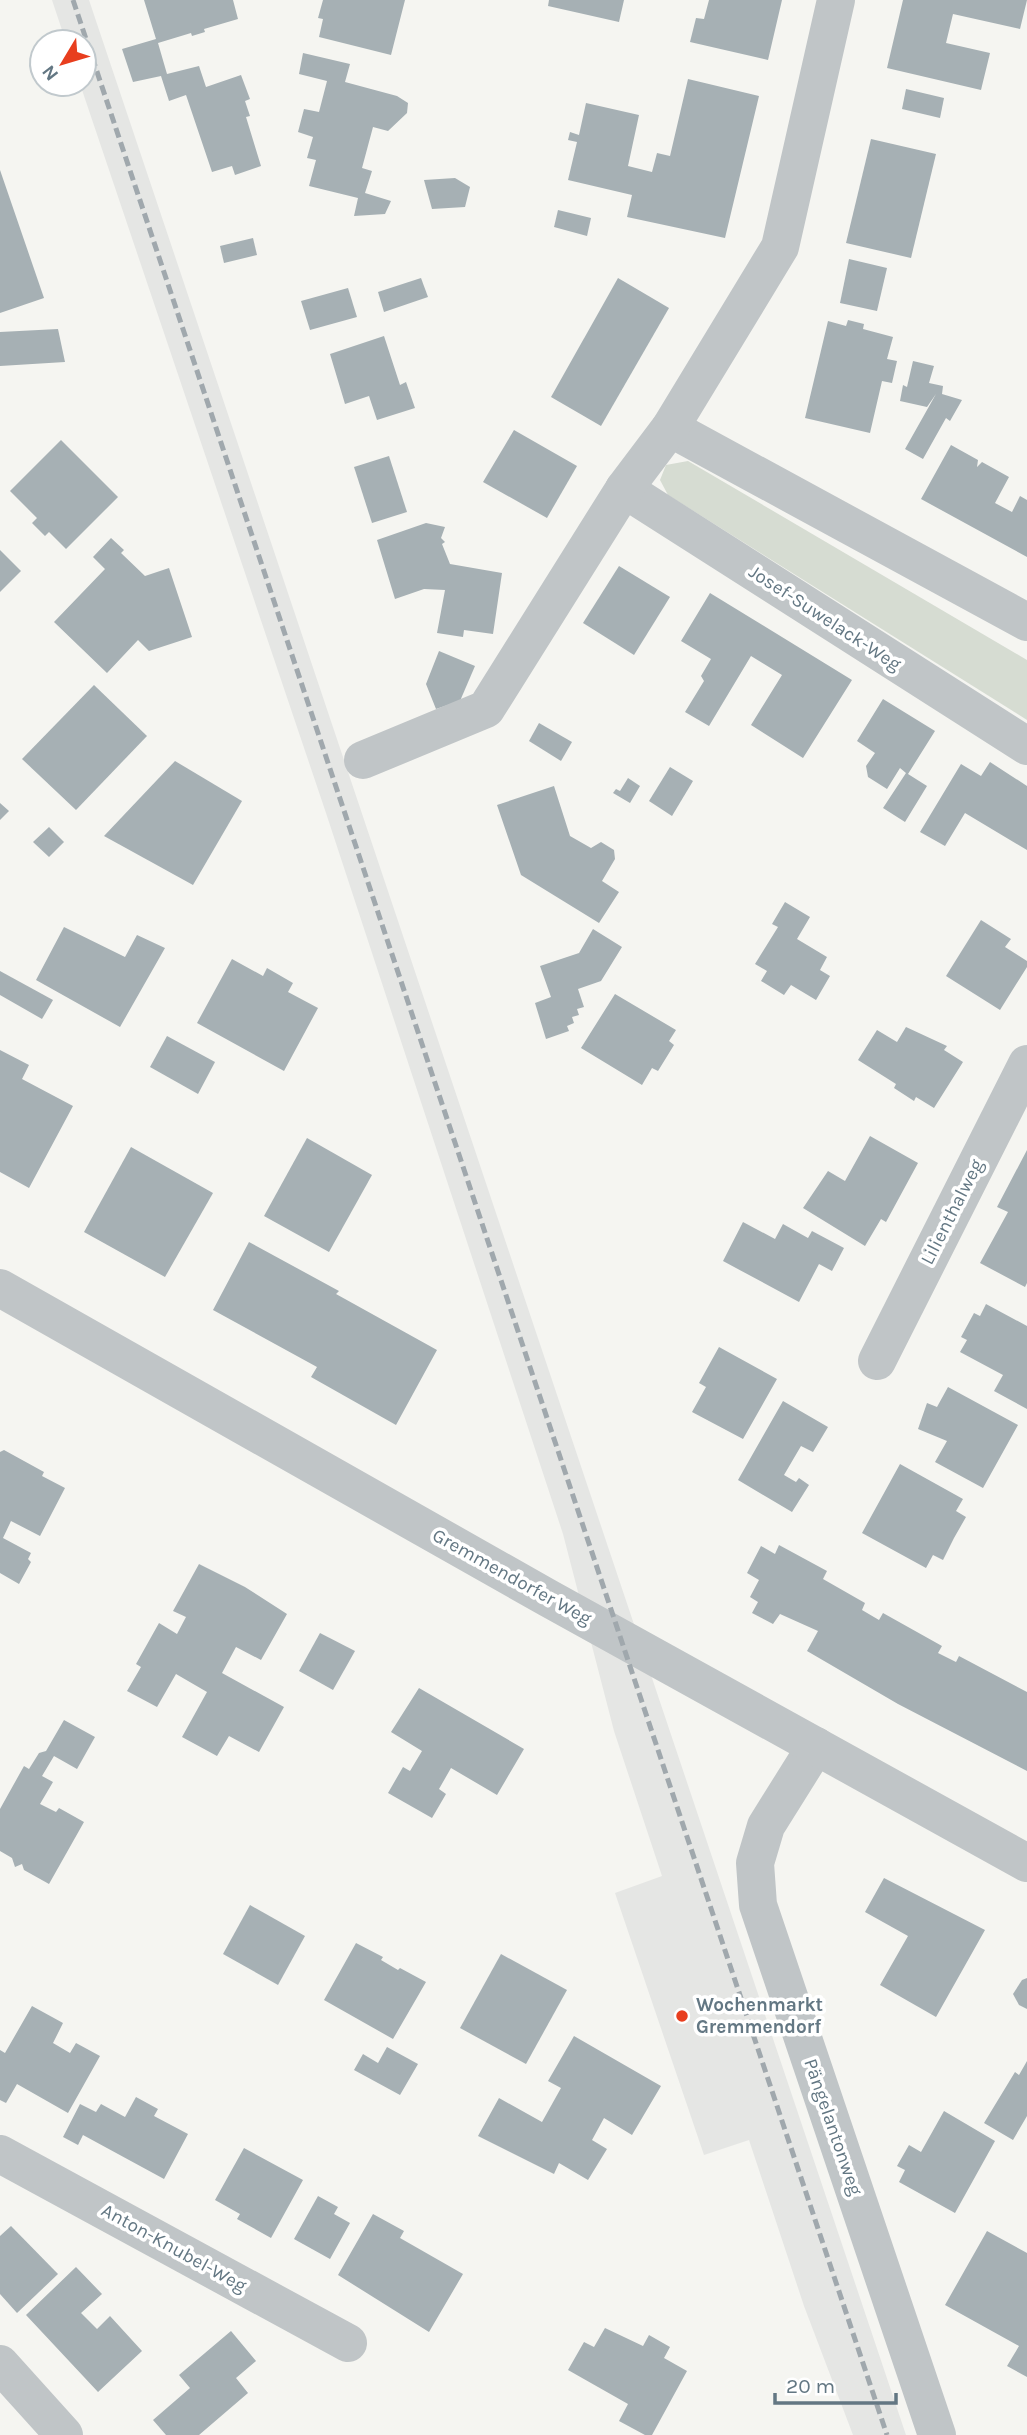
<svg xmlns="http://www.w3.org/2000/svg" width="1027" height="2435" viewBox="0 0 1027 2435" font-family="Karla,sans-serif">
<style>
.built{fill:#e5e6e4}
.green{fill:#d6dcd2}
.building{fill:#a6b0b4}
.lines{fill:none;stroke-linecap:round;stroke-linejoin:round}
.minor{stroke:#c0c5c7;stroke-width:38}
.tertiary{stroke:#c0c5c7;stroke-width:38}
.rail{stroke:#a0a8ad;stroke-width:5;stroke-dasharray:10 5;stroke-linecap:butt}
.poi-dot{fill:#e83e1e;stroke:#fff;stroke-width:2.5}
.labels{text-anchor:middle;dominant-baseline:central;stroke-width:7;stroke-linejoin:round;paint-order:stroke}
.street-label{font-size:19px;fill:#637783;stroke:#fff}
.poi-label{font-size:19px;font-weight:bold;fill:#637783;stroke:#fff;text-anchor:start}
</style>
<rect width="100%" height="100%" fill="#f5f5f1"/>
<path class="built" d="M52 0H89L906 2435H853L804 2306 749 2140 704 2155 615 1893 662 1876 614 1731 563 1534 326 813 80 84H84V42H66Z"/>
<path class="green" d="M688 461 1027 660V720L668 495 660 480 666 465Z"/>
<g class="building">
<path d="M144 0H233L238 19 204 29 205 32 192 36 191 33 158 43 167 74 199 66 206 87 241 75 250 99 245 101 250 116 246 117 261 166 235 175 232 166 212 172 186 95 169 101 161 76 133 82 122 49 156 39Z"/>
<path d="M323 0H405L391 55 319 37 323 19 318 18Z"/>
<path d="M549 0H624L619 22 548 6Z"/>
<path d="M709 0H782L768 60 690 42 696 18 704 19Z"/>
<path d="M903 0H1027L1020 29 953 14 946 43 990 53 981 90 887 68Z"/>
<path d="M303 53 350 64 345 82 397 96 408 103 407 113 388 131 373 127 362 168 372 171 365 193 391 201 385 214 354 216 358 198 309 186 316 160 307 158 313 137 298 132 304 109 319 112 327 81 299 74Z"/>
<path d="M688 79 759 96 725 238 627 217 632 195 568 180 577 142 568 140 570 132 579 135 586 103 639 115 628 166 652 172 657 153 670 156Z"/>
<path d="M906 89 944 98 940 118 902 109Z"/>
<path d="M871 139 936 154 911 258 846 243Z"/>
<path d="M0 170 44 298 0 313Z"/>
<path d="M455 178 470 187 465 207 432 209 424 180Z"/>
<path d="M558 210 591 218 587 236 554 227Z"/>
<path d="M253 238 257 255 224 263 220 246Z"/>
<path d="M849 259 887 268 877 311 840 303Z"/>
<path d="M421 278 428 297 384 312 378 292Z"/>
<path d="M618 278 669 308 601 426 551 397Z"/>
<path d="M348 288 357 317 310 330 301 301Z"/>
<path d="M848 320 864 324 863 329 893 337 887 359 897 361 892 383 882 381 870 433 805 418 828 321 846 326Z"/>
<path d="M58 329 65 362 0 366V332Z"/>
<path d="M384 336 400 385 406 382 415 408 377 420 369 396 345 404 330 354Z"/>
<path d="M913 361 934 366 929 383 943 386 942 394 962 400 950 421 946 418 923 459 905 449 936 394 927 407 900 401 903 385 907 387Z"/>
<path d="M514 430 577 466 547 518 483 482Z"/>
<path d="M61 440 118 497 66 549 49 532 45 536 32 523 37 518 10 491Z"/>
<path d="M951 445 978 460 977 467 982 462 1009 477 995 503 1012 512 1020 496 1027 500V557L921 499Z"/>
<path d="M389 456 407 512 372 523 354 467Z"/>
<path d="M426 523 445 527 441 538 445 542 442 544 450 564 502 573 493 634 464 630 463 637 437 633 445 590 424 589 395 599 377 540Z"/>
<path d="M111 538 124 550 121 553 145 576 169 568 192 637 149 651 138 640 107 673 54 622 105 569 93 557Z"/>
<path d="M0 550 21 571 0 592Z"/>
<path d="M619 566 670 597 634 655 583 623Z"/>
<path d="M710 593 852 680 803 758 751 725 782 675 751 656 709 726 685 712 704 681 701 676 711 659 681 641Z"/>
<path d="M439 651 475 666 460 701 436 709 426 684Z"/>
<path d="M94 685 147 736 76 810 22 759Z"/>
<path d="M883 699 935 731 908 774 927 786 905 822 883 808 906 773 900 768 887 789 868 777 866 766 875 753 857 741Z"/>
<path d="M539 723 572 742 561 761 529 741Z"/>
<path d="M175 761 242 801 193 885 104 836Z"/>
<path d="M990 762 1027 786V850L965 813 945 846 920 832 961 764 981 776Z"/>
<path d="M670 767 693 781 672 816 649 801Z"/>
<path d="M628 778 640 786 630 803 613 793 616 789 620 791Z"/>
<path d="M554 786 570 836 591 848 601 842 614 850 615 859 602 881 619 892 599 923 521 875 497 805Z"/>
<path d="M0 803 9 811 0 820Z"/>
<path d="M49 827 64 842 49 857 33 842Z"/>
<path d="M785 902 810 917 797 939 827 957 820 970 830 976 816 1000 791 985 784 995 761 981 767 971 755 964 778 927 772 924Z"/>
<path d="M981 920 1011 939 1005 947 1027 961V967L1000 1010 946 976Z"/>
<path d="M64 927 125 957 137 935 165 948 120 1027 36 980Z"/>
<path d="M593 929 622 947 601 981 578 989 584 1007 577 1009 579 1015 572 1017 574 1023 567 1026 569 1031 546 1039 535 1003 551 997 540 966 579 953Z"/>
<path d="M232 959 263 976 267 968 293 983 288 992 318 1008 284 1071 197 1023Z"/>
<path d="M0 971 53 1000 42 1019 0 995Z"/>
<path d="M615 994 676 1030 669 1041 674 1045 658 1071 652 1068 642 1085 581 1048Z"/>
<path d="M906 1027 947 1046 944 1050 963 1062 934 1108 916 1097 914 1101 894 1088 896 1084 858 1060 877 1030 897 1042Z"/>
<path d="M167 1036 215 1062 198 1094 150 1067Z"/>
<path d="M0 1050 29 1065 22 1079 73 1106 29 1188 0 1172Z"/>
<path d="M870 1136 918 1163 886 1222 881 1219 865 1246 803 1208 828 1171 845 1181Z"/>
<path d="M307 1138 372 1175 329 1252 264 1216Z"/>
<path d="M131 1147 213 1193 165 1277 84 1232Z"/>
<path d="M1027 1150V1283L1025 1287 980 1263 1008 1212 997 1207Z"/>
<path d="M743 1222 775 1239 783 1224 808 1238 812 1231 844 1248 832 1271 819 1264 799 1302 723 1261Z"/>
<path d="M249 1242 339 1291 336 1294 437 1350 396 1425 311 1377 317 1367 213 1310Z"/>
<path d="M986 1304 1027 1326V1409L994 1391 1003 1375 960 1352 967 1340 961 1337 974 1313 980 1316Z"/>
<path d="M719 1347 777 1379 743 1439 692 1412 706 1387 699 1383Z"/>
<path d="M948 1387 1018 1425 983 1488 935 1462 947 1441 918 1429 927 1403 937 1407Z"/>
<path d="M783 1401 828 1427 813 1452 801 1446 784 1475 796 1482 799 1478 809 1485 792 1512 738 1480Z"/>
<path d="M4 1450 44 1472 42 1476 65 1488 40 1536 11 1521 3 1538 31 1553 28 1559 31 1562 19 1584 0 1573V1452Z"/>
<path d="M900 1464 963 1499 956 1511 966 1517 954 1538 943 1560 933 1555 926 1568 862 1533Z"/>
<path d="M779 1545 827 1571 823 1579 865 1603 862 1610 879 1620 883 1613 942 1646 938 1653 956 1662 959 1656 1027 1692V1771L898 1704 807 1651 818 1631 780 1614 773 1624 752 1613 758 1602 750 1597 759 1580 747 1573 761 1546 775 1554Z"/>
<path d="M199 1564 245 1587 287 1614 261 1660 236 1647 222 1673 284 1707 259 1752 229 1736 217 1756 182 1737 207 1692 176 1674 157 1707 127 1691 141 1667 136 1664 159 1623 177 1634 186 1617 173 1611Z"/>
<path d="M320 1633 355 1651 333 1690 299 1671Z"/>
<path d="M419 1688 524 1749 497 1795 451 1768 439 1789 446 1794 432 1818 388 1793 403 1767 410 1771 422 1751 391 1732Z"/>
<path d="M64 1720 95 1737 77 1769 54 1756 42 1776 53 1782 40 1804 56 1812 59 1808 84 1822 49 1884 24 1870 22 1864 15 1867 12 1858 0 1851V1809L24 1766 29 1769 39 1753 46 1751Z"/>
<path d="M884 1878 985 1930 936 2017 880 1985 908 1936 865 1912Z"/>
<path d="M250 1905 305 1936 278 1985 223 1954Z"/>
<path d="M356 1943 383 1957 381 1960 398 1970 400 1968 426 1982 393 2039 324 2000Z"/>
<path d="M501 1954 567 1990 526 2064 460 2028Z"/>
<path d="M1027 1978V2009L1019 2005 1013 1994 1022 1980Z"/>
<path d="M32 2006 63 2023 53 2043 70 2053 76 2043 100 2056 68 2113 17 2084 6 2103 0 2100V2050L5 2053Z"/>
<path d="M574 2036 661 2086 632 2135 604 2118 592 2140 607 2149 588 2180 559 2163 554 2174 478 2136 499 2098 542 2122 561 2088 548 2081Z"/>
<path d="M387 2047 418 2064 400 2095 354 2070 363 2054 378 2063Z"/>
<path d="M1027 2061V2116L1013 2140 984 2123 1015 2072 1019 2075Z"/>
<path d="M136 2097 158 2109 154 2116 188 2134 164 2179 83 2135 78 2145 63 2137 80 2104 96 2112 101 2104 125 2117Z"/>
<path d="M944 2111 995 2141 955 2213 899 2182 905 2170 897 2166 909 2145 921 2152Z"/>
<path d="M244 2148 303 2180 271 2238 237 2219 240 2214 215 2200Z"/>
<path d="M318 2196 338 2207 334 2214 350 2223 330 2259 294 2239Z"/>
<path d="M373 2214 404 2231 400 2238 463 2274 429 2332 338 2275Z"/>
<path d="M11 2226 58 2274 17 2313 0 2294V2236Z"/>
<path d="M987 2231 1027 2253V2377L1007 2366 1019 2346 945 2305Z"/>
<path d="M76 2267 102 2294 81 2313 97 2329 110 2316 142 2351 98 2392 26 2315Z"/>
<path d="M605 2328 643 2346 649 2335 670 2347 664 2358 687 2371 652 2435H645L619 2421 628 2404 568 2370 584 2342 594 2347Z"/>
<path d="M231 2331 256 2361 236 2378 248 2393 199 2435H166L153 2420 190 2388 179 2375Z"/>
</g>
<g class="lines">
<g class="minor">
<path d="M670 428 1027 622"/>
<path d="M624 489 1027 746"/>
<path d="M363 760 486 709 624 489 670 428 780 247 836 0"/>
<path d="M877 1361 1027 1064"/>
<path d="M816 1746 766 1826 755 1863 758 1905 937 2435"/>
<path d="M0 2154 348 2343"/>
<path d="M0 2364 64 2435"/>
</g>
<path class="tertiary" d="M0 1288 548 1598 1027 1863"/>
<path class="rail" d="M73 0 887 2435"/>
</g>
<circle class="poi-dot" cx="682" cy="2016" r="7"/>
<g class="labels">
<g class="street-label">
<text transform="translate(825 618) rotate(33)">Josef-Suwelack-Weg</text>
<text transform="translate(952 1212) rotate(-63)">Lilienthalweg</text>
<text transform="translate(512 1577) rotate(29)">Gremmendorfer Weg</text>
<text transform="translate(833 2127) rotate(71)">Pängelantonweg</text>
<text transform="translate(174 2248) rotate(29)">Anton-Knubel-Weg</text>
</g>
<g class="poi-label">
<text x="696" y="2005">Wochenmarkt<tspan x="696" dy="22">Gremmendorf</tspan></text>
</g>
</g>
<g transform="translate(63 63) rotate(232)"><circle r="33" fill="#ffffff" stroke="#c1c9cd" stroke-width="2"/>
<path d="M0-5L12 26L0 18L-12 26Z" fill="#e83e1e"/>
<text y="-10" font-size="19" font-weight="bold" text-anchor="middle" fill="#637783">N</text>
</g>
<path d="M775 2393v10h121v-10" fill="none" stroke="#637783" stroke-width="3.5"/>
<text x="786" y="2393" font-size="21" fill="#637783" stroke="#ffffff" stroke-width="5" paint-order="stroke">20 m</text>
</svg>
